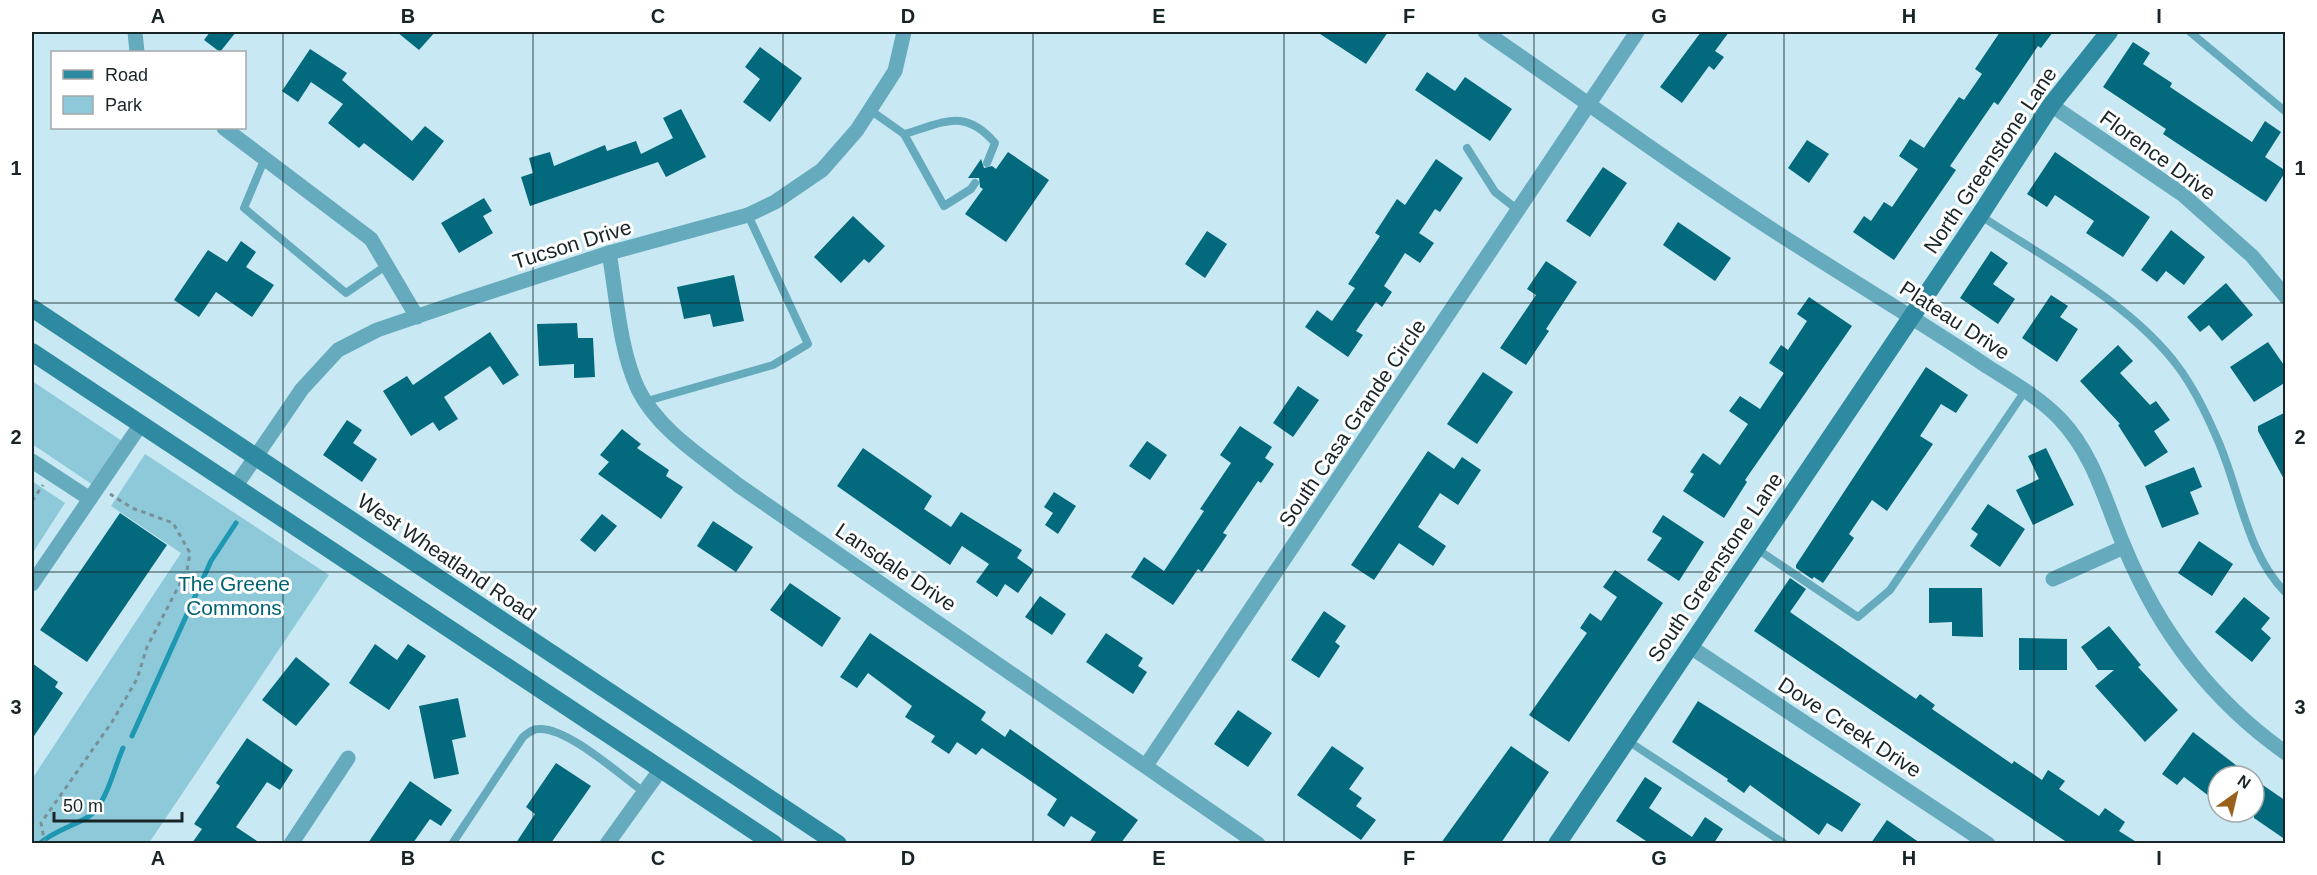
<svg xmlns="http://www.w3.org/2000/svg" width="2317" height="875" viewBox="0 0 2317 875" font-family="Helvetica,sans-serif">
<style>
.green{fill:#8ec9d9}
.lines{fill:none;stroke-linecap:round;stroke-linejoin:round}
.stream{stroke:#1e98b2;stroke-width:5}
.building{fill:#03697c}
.path{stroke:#789097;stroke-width:3;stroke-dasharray:4.5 4.5;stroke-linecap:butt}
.lane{stroke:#65aabd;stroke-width:8}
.street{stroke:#65aabd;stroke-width:15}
.secondary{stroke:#2e8aa0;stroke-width:18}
.grid{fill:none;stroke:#182528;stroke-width:1.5;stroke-opacity:0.55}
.labels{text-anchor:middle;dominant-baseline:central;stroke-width:6;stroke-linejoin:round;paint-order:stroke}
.street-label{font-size:21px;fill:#182528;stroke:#fff}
.park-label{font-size:21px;fill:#006275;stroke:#fff}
.neatline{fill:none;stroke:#182528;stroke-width:2}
.grid-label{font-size:20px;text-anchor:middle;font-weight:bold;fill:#182528}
</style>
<rect width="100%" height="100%" fill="#c8e9f3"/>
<g class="green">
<path d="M32 381 122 441 93 485 32 444Z"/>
<path d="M145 454 329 575 149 843H32V779L181 553 111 506Z"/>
<path d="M32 481 65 503 32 554Z"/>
</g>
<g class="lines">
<g class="stream">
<path d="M132 736 211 561 236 523"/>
<path d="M39 844C54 831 71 827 88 817 106 806 114 768 123 748"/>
</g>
</g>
<g class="building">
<path d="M210 32H236L220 52 204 40Z"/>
<path d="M397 32H435L419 50Z"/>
<path d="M1317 32H1388L1366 64Z"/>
<path d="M1701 32H1729L1715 51 1724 57 1714 70 1709 66 1682 103 1660 87Z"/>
<path d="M2000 32H2053L2041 48 2038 46 1998 105 1994 102 1950 166 1956 170 1894 260 1853 232 1864 216 1871 221 1884 202 1892 207 1918 169 1899 156 1910 139 1924 148 1959 97 1964 100 1982 74 1975 69Z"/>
<path d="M2133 42 2150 53 2143 64 2172 83 2170 87 2252 142 2265 121 2281 132 2265 157 2286 171 2266 202 2163 134 2166 129 2103 87Z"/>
<path d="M760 47 802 78 770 122 743 102 760 79 745 67Z"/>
<path d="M310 49 347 73 342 80 412 141 425 126 444 141 413 181 364 143 359 148 328 123 343 104 311 82 298 102 282 91Z"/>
<path d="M1427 72 1455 91 1465 77 1512 109 1490 141 1415 90Z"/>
<path d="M681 109 706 157 666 177 658 162 530 206 521 177 533 173 529 158 550 152 554 166 605 145 607 151 636 141 641 154 673 138 663 118Z"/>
<path d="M1807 140 1829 154 1809 183 1788 168Z"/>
<path d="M1008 152 1049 180 1006 242 965 214 983 189 980 187 979 178H968L981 159 984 168 992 166 996 169Z"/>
<path d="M2055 152 2150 217 2123 257 2086 233 2094 221 2055 195 2047 207 2027 194Z"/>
<path d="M1436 159 1463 178 1440 212 1435 209 1419 233 1434 243 1420 263 1405 253 1384 286 1392 292 1382 307 1376 302 1356 331 1363 335 1348 357 1305 327 1317 310 1332 321 1355 288 1348 284 1380 236 1375 233 1397 199 1405 205Z"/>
<path d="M1603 167 1627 183 1590 237 1566 221Z"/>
<path d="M484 198 492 211 483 216 493 233 459 253 441 223Z"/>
<path d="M853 216 885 246 869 263 864 259 841 283 814 257Z"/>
<path d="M1678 222 1731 258 1715 281 1663 245Z"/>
<path d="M2171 230 2205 257 2184 285 2166 271 2157 282 2141 270Z"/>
<path d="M1207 231 1227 244 1205 278 1185 264Z"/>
<path d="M241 241 256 252 246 267 274 285 252 317 216 292 199 317 174 300 208 250 227 262Z"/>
<path d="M1991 251 2008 263 1993 284 2015 299 1998 324 1960 298Z"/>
<path d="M1546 261 1577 282 1546 329 1549 331 1526 365 1500 348 1536 295 1527 289Z"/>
<path d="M734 275 744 321 713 327 710 314 684 319 677 287Z"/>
<path d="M2226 283 2253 315 2222 341 2209 325 2200 332 2187 317Z"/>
<path d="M2051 295 2068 306 2060 317 2078 329 2057 362 2022 338Z"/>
<path d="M1809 297 1852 326 1745 480 1747 482 1724 518 1683 491 1694 474 1690 472 1703 453 1720 465 1748 424 1729 411 1740 396 1760 409 1784 373 1769 363 1781 345 1788 350 1807 321 1797 314Z"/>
<path d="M577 323 578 338H593L595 377 574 378V364L539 366 537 324Z"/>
<path d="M490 332 519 375 503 385 490 366 444 397 458 419 439 431 433 422 411 436 383 391 407 376 413 385Z"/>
<path d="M2268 342 2286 368V382L2254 402 2230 367Z"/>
<path d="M2118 345 2133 361 2120 373 2150 405 2156 401 2170 420 2154 431 2168 452 2145 467 2118 425 2120 424 2080 381Z"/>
<path d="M1926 367 1968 395 1956 413 1941 404 1920 436 1933 444 1887 511 1872 500 1849 534 1854 538 1823 583 1814 577 1812 579 1796 568V565Z"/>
<path d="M1483 372 1513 392 1477 444 1447 424Z"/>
<path d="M1298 386 1319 400 1293 437 1273 423Z"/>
<path d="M2286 412V483L2258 431V426Z"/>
<path d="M347 420 362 430 353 443 377 459 362 482 323 455Z"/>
<path d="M1240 426 1272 447 1265 458 1274 464 1261 483 1258 481 1223 533 1227 535 1202 572 1198 569 1173 605 1131 577 1144 557 1164 571 1204 511 1200 509 1231 463 1220 455Z"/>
<path d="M622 429 641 444 637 448 669 470 666 476 683 487 661 519 598 474 609 462 600 455Z"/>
<path d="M1147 441 1167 455 1150 480 1129 466Z"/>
<path d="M863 448 932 496 924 509 951 527 961 512 1022 550 1017 558 1034 570 1018 593 1005 584 997 597 976 582 989 564 962 546 950 565 837 486Z"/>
<path d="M2046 448 2074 505 2033 525 2016 490 2039 479 2028 456Z"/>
<path d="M1428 451 1454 469 1462 457 1481 470 1458 505 1440 493 1418 527 1446 546 1433 566 1399 543 1374 580 1351 565Z"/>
<path d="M2194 467 2202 487 2190 492 2199 514 2162 528 2145 486Z"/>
<path d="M1054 492 1076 506 1058 534 1045 525 1053 513 1044 507Z"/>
<path d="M1988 504 2025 529 2000 567 1970 546 1978 534 1971 529Z"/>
<path d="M120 513 167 545 87 662 40 630Z"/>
<path d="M602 514 617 526 595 552 580 540Z"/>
<path d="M1663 515 1704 542 1679 581 1647 560 1662 538 1652 532Z"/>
<path d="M713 521 753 547 736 572 697 546Z"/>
<path d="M2199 541 2233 564 2212 596 2178 573Z"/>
<path d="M1615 570 1663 603 1569 742 1529 715 1587 633 1580 628 1590 613 1601 621 1617 597 1603 587Z"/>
<path d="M1790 578 1806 589 1790 612 1916 699 1920 694 1935 705 1932 709 2012 764 2014 761 2042 780 2048 770 2065 781 2059 789 2099 816 2105 808 2125 822 2119 831 2138 843H2068L1754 631Z"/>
<path d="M790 583 841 618 822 647 770 610Z"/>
<path d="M1929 588H1982L1983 637 1952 636V622L1929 623Z"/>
<path d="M1040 596 1066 614 1052 635 1025 617Z"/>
<path d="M2244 597 2270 618 2261 629 2271 638 2252 662 2215 632Z"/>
<path d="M1324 611 1346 626 1335 642 1340 646 1319 678 1291 660Z"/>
<path d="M2109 626 2141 665 2138 667 2178 710 2145 742 2095 686 2114 670H2098L2081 647Z"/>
<path d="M870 633 986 712 981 720 1005 737 1010 729 1138 820 1121 843H1089L1096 832 1071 816 1064 827 1047 815 1057 799 982 748 976 755 957 742 949 754 931 742 935 736 905 717 912 706 868 673 857 688 840 677Z"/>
<path d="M1106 633 1143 658 1138 666 1147 672 1133 694 1086 662Z"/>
<path d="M2019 638 2067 639V670H2019Z"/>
<path d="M375 644 397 660 408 644 426 656 389 710 349 683Z"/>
<path d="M296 657 330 684 296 726 262 700Z"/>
<path d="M32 663 58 682 55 687 63 693 32 739Z"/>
<path d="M458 698 466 737 452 740 459 774 434 779 419 706Z"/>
<path d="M1698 701 1861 804 1842 832 1827 823 1819 835 1750 785 1744 793 1727 781 1728 779 1672 742Z"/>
<path d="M1238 710 1272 733 1248 767 1214 744Z"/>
<path d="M2193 732 2250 776H2218V803L2184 777 2177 785 2162 774Z"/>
<path d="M247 738 293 770 280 790 267 782 236 827 260 843H192L202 829 194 824 220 786 216 783Z"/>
<path d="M1332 746 1364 768 1349 789 1362 798 1356 806 1376 820 1361 840 1297 795Z"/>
<path d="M1511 746 1549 772 1501 843H1441Z"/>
<path d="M556 763 591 786 551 843H516L535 814 526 807Z"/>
<path d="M1645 777 1662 788 1649 808 1692 837 1705 817 1723 829 1714 843H1649L1616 821Z"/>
<path d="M2254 779 2286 801V840L2254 818Z"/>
<path d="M410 781 452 810 441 826 430 819 413 843H368Z"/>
<path d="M1887 820 1920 843H1871Z"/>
</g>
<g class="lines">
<g class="path">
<path d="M32 501 43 485"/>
<path d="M45 844 41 823 112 722 137 679 147 647 187 570 190 553 173 523 132 508 110 494"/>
</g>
<g class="lane">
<path d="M2190 32 2286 112"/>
<path d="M870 110 904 134 944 206 971 189 975 183"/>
<path d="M904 134C944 123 964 107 995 143L987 163"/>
<path d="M1467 148 1495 192 1518 210"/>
<path d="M265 158 244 208 346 293 387 265"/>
<path d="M1981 216C2046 259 2132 304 2179 368 2193 387 2206 413 2216 436 2239 485 2245 552 2286 593"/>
<path d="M647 401 773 365 808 344 748 215"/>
<path d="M1757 549 1858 617 1890 590 2025 391"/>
<path d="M1628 741 1785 844"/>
<path d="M452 844 523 737C528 733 532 729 539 729 567 727 620 775 644 792"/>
</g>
<g class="street">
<path d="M135 32 137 52"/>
<path d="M1485 32C1590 104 1693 180 1801 248 1863 288 1926 325 1988 367 2012 382 2040 398 2060 419 2094 455 2105 501 2124 546 2158 629 2212 701 2286 753"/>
<path d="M2051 105 2182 194 2252 256 2286 297"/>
<path d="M224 128 371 239 417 317"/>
<path d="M609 253C617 297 619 348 638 389 658 430 704 458 738 485L1258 844"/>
<path d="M32 461 90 499"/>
<path d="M235 487 302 389 338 350 377 330 465 300 609 253 748 215 775 202 822 170 857 130 895 71 904 32"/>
<path d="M2053 579 2124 547"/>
<path d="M32 584 141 424"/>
<path d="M1689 646 1988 844"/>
<path d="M1147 764 1637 32"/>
<path d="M291 844 348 758"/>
<path d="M607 844 661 769"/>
</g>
<g class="secondary">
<path d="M32 308 838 844"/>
<path d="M32 352 774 844"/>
<path d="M1557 844 1980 215 2051 105 2109 32"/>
</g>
</g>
<path class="grid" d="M283 32V844M533 32V844M783 32V844M1033 32V844M1284 32V844M1534 32V844M1784 32V844M2034 32V844M32 303H2286M32 572H2286"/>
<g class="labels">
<g class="street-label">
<text transform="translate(2158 155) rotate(36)">Florence Drive</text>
<text transform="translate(1990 160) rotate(-56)">North Greenstone Lane</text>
<text transform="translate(572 244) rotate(-17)">Tucson Drive</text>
<text transform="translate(1955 320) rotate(33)">Plateau Drive</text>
<text transform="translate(1352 423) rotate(-56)">South Casa Grande Circle</text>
<text transform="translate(447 557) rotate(34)">West Wheatland Road</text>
<text transform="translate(896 567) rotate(34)">Lansdale Drive</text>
<text transform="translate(1715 567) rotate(-56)">South Greenstone Lane</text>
<text transform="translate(1850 727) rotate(33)">Dove Creek Drive</text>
</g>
<g class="park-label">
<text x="234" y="583">The Greene<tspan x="234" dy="24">Commons</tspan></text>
</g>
</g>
<rect width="2317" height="875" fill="none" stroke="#ffffff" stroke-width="66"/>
<rect x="51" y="51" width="195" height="78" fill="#ffffff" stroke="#a3a8a9" stroke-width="1.5"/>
<rect x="63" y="70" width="30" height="9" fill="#2e8aa0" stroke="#a3a8a9" stroke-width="1.5"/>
<text x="105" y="81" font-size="18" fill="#182528">Road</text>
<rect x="63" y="96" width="30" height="18" fill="#8ec9d9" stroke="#a3a8a9" stroke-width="1.5"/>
<text x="105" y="111" font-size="18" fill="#182528">Park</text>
<g transform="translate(2236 794) rotate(34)"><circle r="28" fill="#ffffff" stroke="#a3a8a9" stroke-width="1.5"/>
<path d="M0-4.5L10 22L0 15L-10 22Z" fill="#98601b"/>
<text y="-9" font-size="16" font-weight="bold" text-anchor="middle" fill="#182528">N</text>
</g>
<path d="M54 812v9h128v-9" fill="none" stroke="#182528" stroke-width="3"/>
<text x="63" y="812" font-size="18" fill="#182528" stroke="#ffffff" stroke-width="4.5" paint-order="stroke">50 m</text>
<rect x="33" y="33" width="2251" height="809" class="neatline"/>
<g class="grid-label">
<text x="158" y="23">A</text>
<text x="408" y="23">B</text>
<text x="658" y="23">C</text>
<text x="908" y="23">D</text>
<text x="1159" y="23">E</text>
<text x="1409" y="23">F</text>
<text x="1659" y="23">G</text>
<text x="1909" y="23">H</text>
<text x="2159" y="23">I</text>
<text x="16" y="175">1</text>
<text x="2300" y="175">1</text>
<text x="16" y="444">2</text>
<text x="2300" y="444">2</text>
<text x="16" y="714">3</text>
<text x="2300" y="714">3</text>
<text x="158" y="865">A</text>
<text x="408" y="865">B</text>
<text x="658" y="865">C</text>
<text x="908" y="865">D</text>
<text x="1159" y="865">E</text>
<text x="1409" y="865">F</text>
<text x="1659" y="865">G</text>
<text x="1909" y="865">H</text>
<text x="2159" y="865">I</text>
</g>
</svg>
